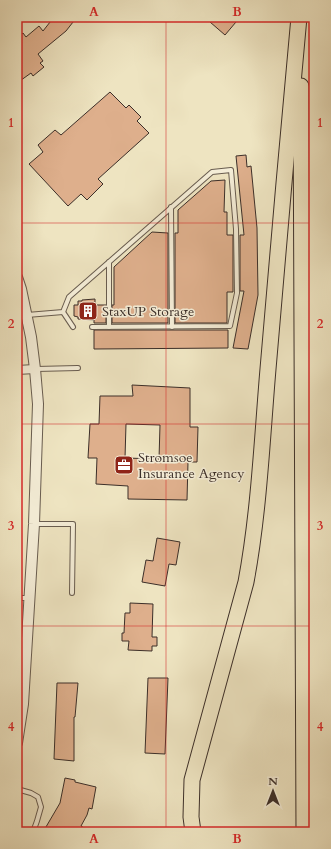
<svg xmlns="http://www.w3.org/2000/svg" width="331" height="849" viewBox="0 0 331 849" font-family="Cardo,serif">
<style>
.building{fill:#deaf8c;stroke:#3c2f29;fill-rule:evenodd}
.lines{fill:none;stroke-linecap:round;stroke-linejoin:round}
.service-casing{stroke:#685c4f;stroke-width:6}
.minor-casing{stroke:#685c4f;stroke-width:10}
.tertiary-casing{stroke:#685c4f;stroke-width:12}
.motorway-casing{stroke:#3c2f29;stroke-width:17}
.service{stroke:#f4edd7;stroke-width:4}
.minor{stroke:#f4edd7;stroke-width:8}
.tertiary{stroke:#f4edd7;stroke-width:10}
.motorway{stroke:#eee4c1;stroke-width:15}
.grid{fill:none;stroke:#d62828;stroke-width:1;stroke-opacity:0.55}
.labels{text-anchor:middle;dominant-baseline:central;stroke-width:3;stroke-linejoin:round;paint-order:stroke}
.poi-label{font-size:14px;fill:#3c2f29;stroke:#f4edd7;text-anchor:start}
.neatline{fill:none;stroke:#d62828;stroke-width:1.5}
.grid-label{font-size:13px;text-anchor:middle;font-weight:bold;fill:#d62828}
</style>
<rect width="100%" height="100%" fill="#eee4c1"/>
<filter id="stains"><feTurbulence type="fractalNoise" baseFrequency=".005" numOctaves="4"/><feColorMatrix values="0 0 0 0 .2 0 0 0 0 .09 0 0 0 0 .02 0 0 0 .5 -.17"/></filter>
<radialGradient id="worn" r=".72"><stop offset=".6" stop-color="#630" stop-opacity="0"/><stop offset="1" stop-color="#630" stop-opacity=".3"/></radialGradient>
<g class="building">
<path d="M54 17H77L66 31 38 54 43 61 40 63 44 67 33 76 31 73 17 83V38L23 33 26 37 39 26 43 31Z"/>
<path d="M214 17H230L236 22 225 35 210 22Z"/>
<path d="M110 92 126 108 129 105 141 117 137 121 149 133 98 179 103 184 87 200 81 194 68 206 29 164 43 152 38 145 55 130 61 135Z"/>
<path d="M246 155 247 167 251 166 257 228 258 295 248 349 233 348 244 291H240V235H244L236 156Z"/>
<path d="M225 180 224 212H227V235H233V292H227V323H175V233H178V210L211 181Z"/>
<path d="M152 232 168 233V323H112V305H114V267Z"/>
<path d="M95 299V305H106V323H94V320L78 319V317L74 316V305H78V301H82V300Z"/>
<path d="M94 330H228V348L94 349Z"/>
<path d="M132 385 190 388V427H198L197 462H188L187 500 128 499V486L96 484 97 458H88L90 424H99L100 396H133ZM126 424 160 425 159 459 125 458Z"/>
<path d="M157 538 180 542 176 565 169 564 165 586 142 582 146 560 153 561Z"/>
<path d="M130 603 153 604 152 637H157V646H152V651L128 650 129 641H122V633H124L125 613H130Z"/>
<path d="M148 678H168L165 754 145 753Z"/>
<path d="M57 683H78L75 717H74V761L54 759Z"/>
<path d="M65 778 75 780V782L96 787 92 809 89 808 87 815 81 826 91 832H43L60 803Z"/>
</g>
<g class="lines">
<g class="service-casing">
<g id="service">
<path d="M171 207 172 327"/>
<path d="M109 262V327"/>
<path d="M63 312 73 327"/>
<path d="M27 315 63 312 69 297 212 172 231 170 236 229 237 293 230 326 92 327"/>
<path d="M36 369 78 368"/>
<path d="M35 524H73L72 593"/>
<path d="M17 598H29"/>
<path d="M17 789 31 793 38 797 41 807 37 821 33 832"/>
</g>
</g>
<g class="minor-casing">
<path id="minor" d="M17 370 35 369"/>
</g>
<g class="tertiary-casing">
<path id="tertiary" d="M17 277 21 289 31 337 35 369 38 404 34 524 23 704 17 743"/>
</g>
<g class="motorway-casing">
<g id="motorway">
<path d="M301 86 304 832"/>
<path d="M193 832 191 817 192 780 246 582C259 512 262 440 268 369 278 252 288 134 299 17"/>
</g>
</g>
<use href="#service" class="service"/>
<use href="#minor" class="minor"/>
<use href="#tertiary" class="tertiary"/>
<use href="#motorway" class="motorway"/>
</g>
<path class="grid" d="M166 17V832M17 223H314M17 424H314M17 626H314"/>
<defs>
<g id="building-square" transform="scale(1)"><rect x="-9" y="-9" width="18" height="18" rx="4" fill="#8f2418" stroke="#f4edd7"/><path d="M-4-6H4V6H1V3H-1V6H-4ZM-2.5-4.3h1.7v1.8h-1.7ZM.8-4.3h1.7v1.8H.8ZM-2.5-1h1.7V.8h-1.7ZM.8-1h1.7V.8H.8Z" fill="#fff"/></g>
<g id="office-square" transform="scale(1)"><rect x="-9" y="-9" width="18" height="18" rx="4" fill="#8f2418" stroke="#f4edd7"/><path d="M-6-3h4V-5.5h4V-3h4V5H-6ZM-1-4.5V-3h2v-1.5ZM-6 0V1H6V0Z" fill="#fff"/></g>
</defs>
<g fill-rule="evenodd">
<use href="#building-square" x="88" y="311"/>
<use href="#office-square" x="124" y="465"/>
</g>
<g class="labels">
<g class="poi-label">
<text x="102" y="311">StaxUP Storage</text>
<text x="138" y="457">Stromsoe<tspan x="138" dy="16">Insurance Agency</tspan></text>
</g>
</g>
<rect width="331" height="849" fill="none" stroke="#eee4c1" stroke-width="44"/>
<g transform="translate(273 791)" stroke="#f4edd7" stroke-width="3" paint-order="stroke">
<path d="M0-3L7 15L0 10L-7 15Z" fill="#3c2f29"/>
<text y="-6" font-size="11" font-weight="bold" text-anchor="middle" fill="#3c2f29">N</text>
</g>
<rect x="22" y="22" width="287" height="805" class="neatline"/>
<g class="grid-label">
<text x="94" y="16">A</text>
<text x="237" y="16">B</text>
<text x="11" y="127">1</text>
<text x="320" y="127">1</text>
<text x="11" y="328">2</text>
<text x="320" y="328">2</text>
<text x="11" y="530">3</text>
<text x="320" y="530">3</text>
<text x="11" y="731">4</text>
<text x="320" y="731">4</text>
<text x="94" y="843">A</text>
<text x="237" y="843">B</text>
</g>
<rect width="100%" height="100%" filter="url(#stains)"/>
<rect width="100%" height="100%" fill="url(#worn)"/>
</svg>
